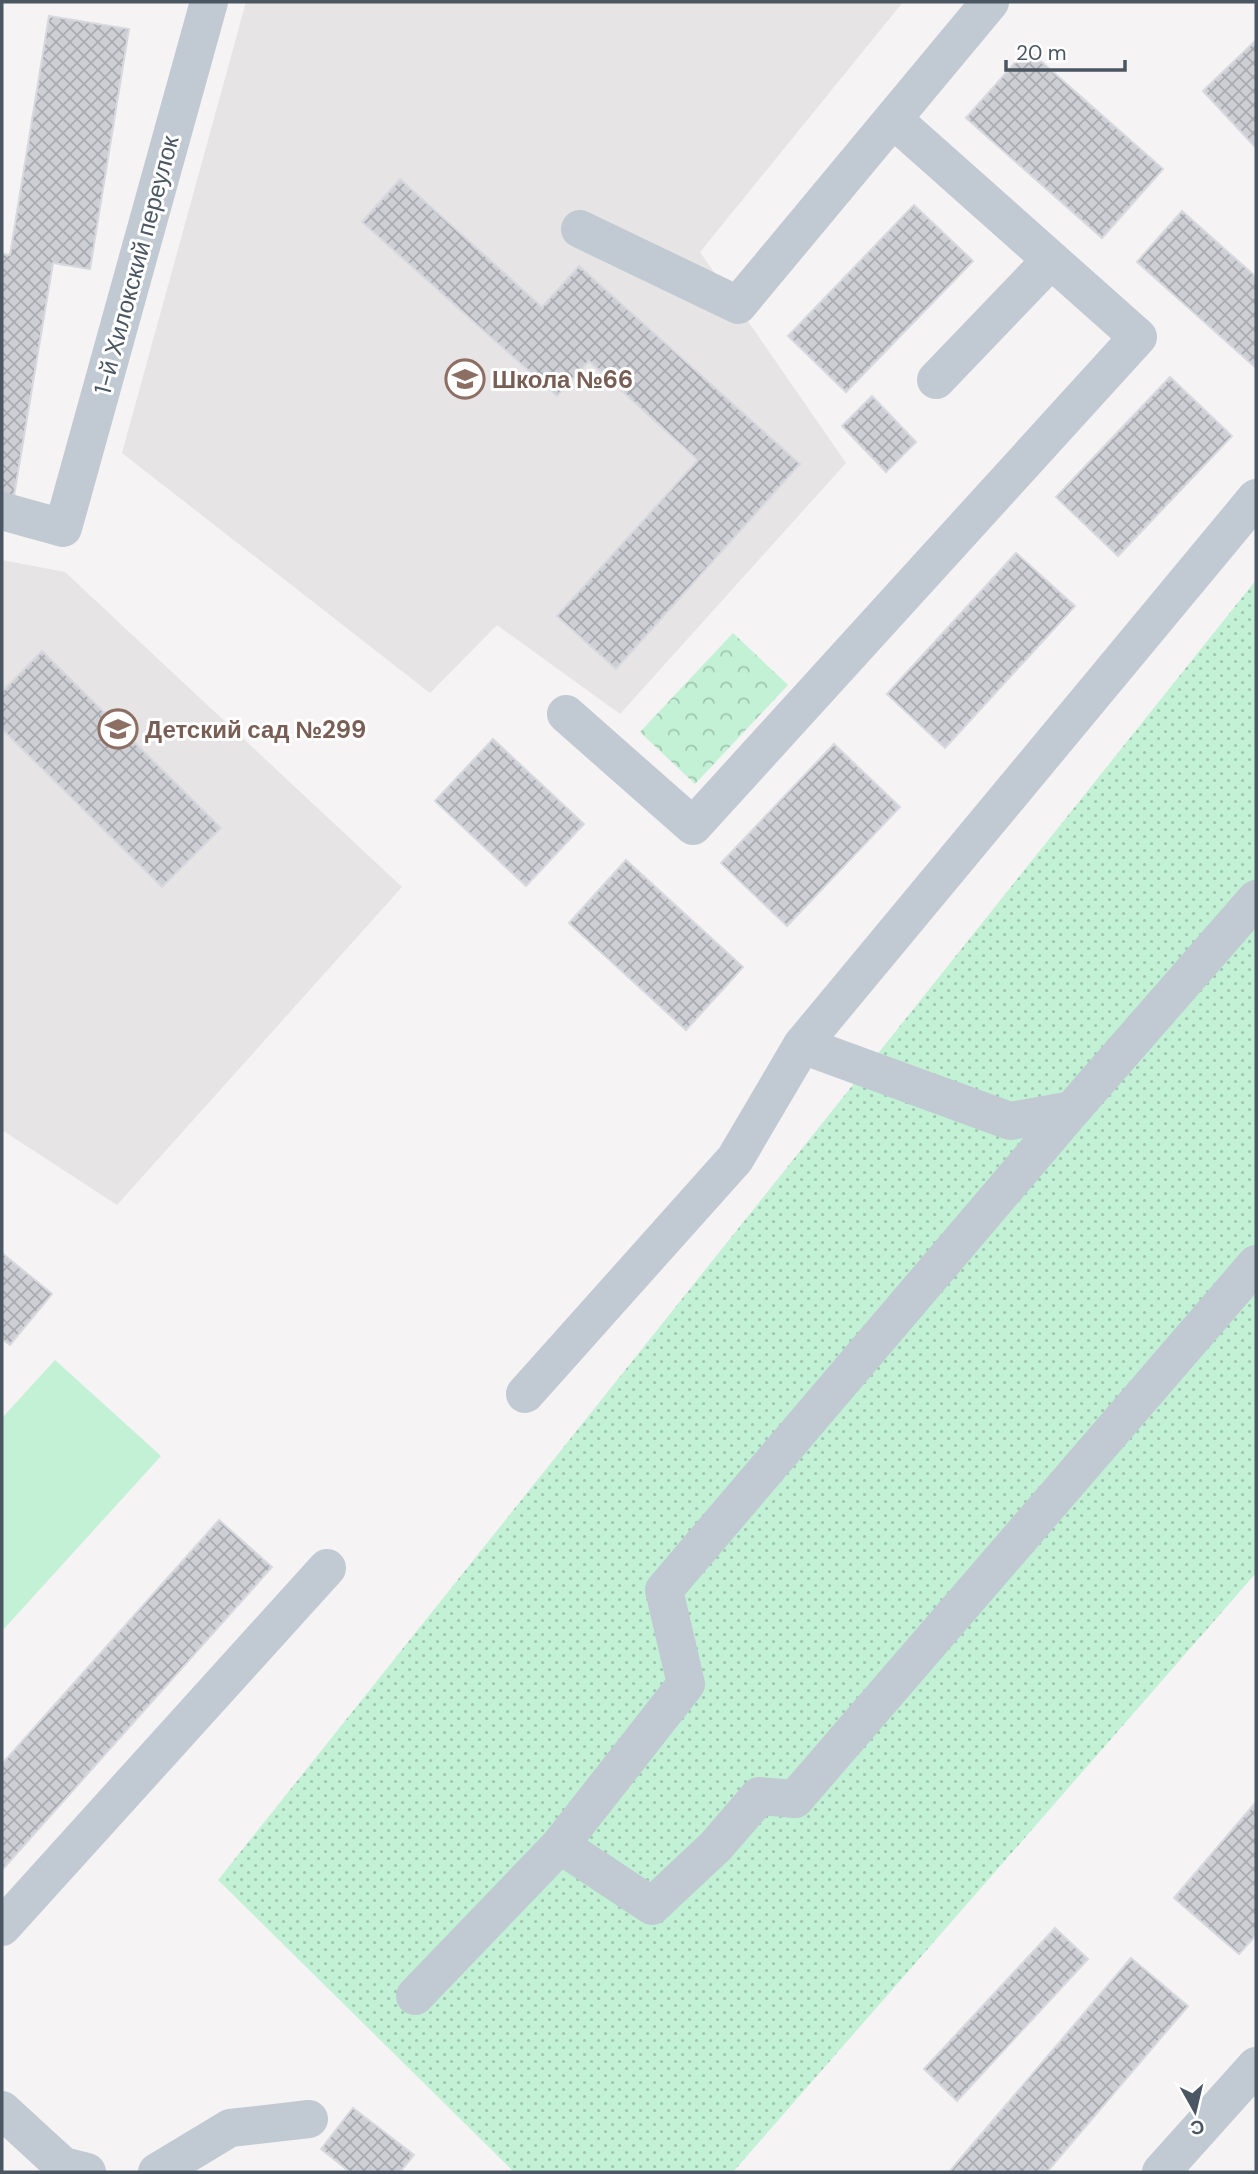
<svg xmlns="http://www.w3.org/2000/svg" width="1258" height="2174" viewBox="0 0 1258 2174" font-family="'DM Sans',sans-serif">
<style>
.education{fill:#e6e4e5}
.park{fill:url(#park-crowns)}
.garden{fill:url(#garden-dots)}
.pitch{fill:#c3f1d5}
.building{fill:url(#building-cross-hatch);stroke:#d7d9de;stroke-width:2}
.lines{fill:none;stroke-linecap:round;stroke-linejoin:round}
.minor{stroke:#c1cad2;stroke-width:38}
.labels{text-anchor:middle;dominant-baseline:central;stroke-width:6;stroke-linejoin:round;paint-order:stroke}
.street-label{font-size:24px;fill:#4a5661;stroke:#fff}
.education-label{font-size:24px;font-weight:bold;fill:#785e54;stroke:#fff;text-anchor:start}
</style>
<defs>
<pattern id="park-crowns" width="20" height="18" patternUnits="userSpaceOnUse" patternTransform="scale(1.75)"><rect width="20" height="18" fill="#c3f1d5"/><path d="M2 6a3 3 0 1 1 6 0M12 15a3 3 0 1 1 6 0" fill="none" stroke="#a0c6b0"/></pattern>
<pattern id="garden-dots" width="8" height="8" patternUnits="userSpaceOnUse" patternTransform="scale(1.75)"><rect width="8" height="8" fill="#c3f1d5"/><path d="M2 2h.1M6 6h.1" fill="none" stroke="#a0c6b0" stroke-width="1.8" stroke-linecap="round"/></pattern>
<pattern id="building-cross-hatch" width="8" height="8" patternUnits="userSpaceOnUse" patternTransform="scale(1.75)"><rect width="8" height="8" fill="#cdcfd5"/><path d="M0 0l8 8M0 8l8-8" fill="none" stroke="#a8abb0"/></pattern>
</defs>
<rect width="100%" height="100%" fill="#f5f3f3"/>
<g class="education">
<path d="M246 2H903L700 252 846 463 620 714 497 625 430 693 122 453Z"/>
<path d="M2 560 65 572 402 887 117 1205 2 1130Z"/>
</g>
<path class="park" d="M733 633 788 685 695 784 640 732Z"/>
<path class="garden" d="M1256 580V1573L733 2172H514L218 1880Z"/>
<path class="pitch" d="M55 1360 161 1456 2 1631V1418Z"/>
<g class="building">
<path d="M49 16 129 29 90 269 53 263 14 496 2 494V254L10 255Z"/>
<path d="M1256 40V148L1203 91Z"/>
<path d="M1027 49 1163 169 1102 238 966 118Z"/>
<path d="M400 179 542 307 579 266 800 464 616 669 557 616 698 460 589 361 557 396 362 222Z"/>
<path d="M914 205 973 261 846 392 788 336Z"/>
<path d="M1182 211 1256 277V368L1137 262Z"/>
<path d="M1170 377 1232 436 1118 556 1056 497Z"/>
<path d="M872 396 916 442 886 472 842 426Z"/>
<path d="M1016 553 1075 606 945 748 887 694Z"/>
<path d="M42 651 221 828 162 887 2 729V692Z"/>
<path d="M493 739 584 824 526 886 435 801Z"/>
<path d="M834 744 900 807 787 926 721 863Z"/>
<path d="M626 860 743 967 686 1030 569 923Z"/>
<path d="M2 1253 52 1294 10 1345 2 1339Z"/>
<path d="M219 1520 272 1567 2 1870V1764Z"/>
<path d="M1256 1802V1935L1239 1954 1174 1898Z"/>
<path d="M1055 1928 1088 1959 957 2101 924 2069Z"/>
<path d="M1131 1958 1188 2006 1047 2172H949Z"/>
<path d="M353 2108 414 2155 400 2172H350L321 2149Z"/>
</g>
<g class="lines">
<g class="minor">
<path d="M580 229 738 305 990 2"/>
<path d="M936 380 1051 260"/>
<path d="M2 511 63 528 209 2"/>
<path d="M566 714 693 826 1138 337 894 120"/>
<path d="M802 1045 1010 1121 1072 1110 1256 899"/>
<path d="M525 1394 735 1159 802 1045 1256 498"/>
<path d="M560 1845 652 1906 716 1846 759 1796 795 1799 1256 1264"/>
<path d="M2 1927 327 1568"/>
<path d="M415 1996 560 1845 686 1684 664 1590 1072 1110"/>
<path d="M2 2110 63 2166 87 2172"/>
<path d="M157 2172 230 2128 309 2119"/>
<path d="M1161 2172 1256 2066"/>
</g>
</g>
<defs>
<g id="school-ring" transform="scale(2.0125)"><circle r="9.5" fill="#fff" stroke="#8d6e63" stroke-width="1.5"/><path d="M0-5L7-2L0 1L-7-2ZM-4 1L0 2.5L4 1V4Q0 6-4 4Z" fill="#8d6e63"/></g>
</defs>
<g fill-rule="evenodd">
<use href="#school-ring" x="465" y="379"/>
<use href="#school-ring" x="118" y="729"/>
</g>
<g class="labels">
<g class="street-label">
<text transform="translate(136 265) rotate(-75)">1-й Хилокский переулок</text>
</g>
<g class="education-label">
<text x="492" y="379">Школа №66</text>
<text x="145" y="729">Детский сад №299</text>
</g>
</g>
<rect width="1258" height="2174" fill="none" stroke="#4a5661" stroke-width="7"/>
<g transform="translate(1195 2111) rotate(172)" stroke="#ffffff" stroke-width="5" paint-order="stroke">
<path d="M0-5L12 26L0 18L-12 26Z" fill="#4a5661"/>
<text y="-10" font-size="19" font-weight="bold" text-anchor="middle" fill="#4a5661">С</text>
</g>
<path d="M1006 60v10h119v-10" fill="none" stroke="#4a5661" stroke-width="3.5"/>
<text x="1016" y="60" font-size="21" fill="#4a5661" stroke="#ffffff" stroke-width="5" paint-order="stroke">20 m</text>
</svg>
